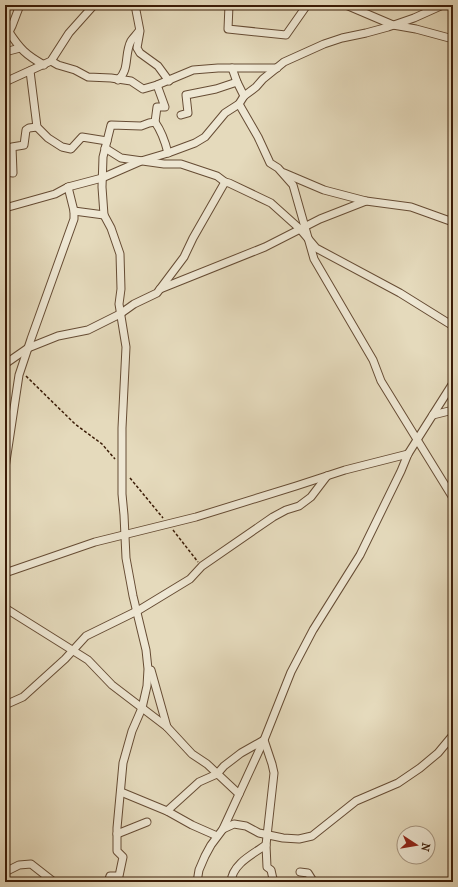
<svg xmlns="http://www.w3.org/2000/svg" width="458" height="887" viewBox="0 0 458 887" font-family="'IM FELL French Canon',serif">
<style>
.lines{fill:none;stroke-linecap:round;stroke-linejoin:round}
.minor-casing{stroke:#664c34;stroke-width:9}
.path{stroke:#3b1c07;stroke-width:1.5;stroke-dasharray:3 2;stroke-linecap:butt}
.minor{stroke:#eee7d3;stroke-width:7}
</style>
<rect width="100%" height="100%" fill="#e5dabc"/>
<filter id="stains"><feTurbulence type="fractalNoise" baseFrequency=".005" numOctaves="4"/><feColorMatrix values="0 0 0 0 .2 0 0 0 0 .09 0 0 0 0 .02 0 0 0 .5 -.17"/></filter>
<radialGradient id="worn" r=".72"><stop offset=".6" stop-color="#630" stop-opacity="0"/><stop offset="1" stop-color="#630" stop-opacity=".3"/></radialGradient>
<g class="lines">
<g class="minor-casing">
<g id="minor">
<path d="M20 5 12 26 9 32C20 49 26 55 44 65"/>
<path d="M135 5 140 31 137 48 140 53 158 66 169 81"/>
<path d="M229 5 228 29 286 35 307 5"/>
<path d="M346 5 393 25 416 29 453 39"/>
<path d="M5 52 20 48"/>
<path d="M51 61 58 65 75 70 88 77 111 78 131 81 143 89 157 85 193 70 218 68H277"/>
<path d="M232 68 237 82 244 96"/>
<path d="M30 71 37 127 48 138 62 147 71 149 82 137 107 141"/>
<path d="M118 80C130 70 124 54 131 41 133 38 137 34 139 31"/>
<path d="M5 82 51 61 69 33 94 5"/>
<path d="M239 104 258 137 270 163 278 168 293 185 314 259 373 360 381 381 453 498"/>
<path d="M181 115 188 113 186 95 216 89 237 82"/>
<path d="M155 122C162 132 165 141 168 153"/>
<path d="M105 148 121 158 164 164H181L217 176 225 182"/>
<path d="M5 172 13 173 12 147 24 145 26 130 29 128 37 127"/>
<path d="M284 173 324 190 366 201 411 207 450 221H453"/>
<path d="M5 208 55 194 68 187 102 178 141 161 168 153 195 143 205 137 225 113 239 104 244 96 256 87 263 79 284 62 324 44 342 38 366 33 388 27 414 18 443 5"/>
<path d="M74 211 104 215"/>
<path d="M160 289 265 247 320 219 366 201"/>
<path d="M5 364 28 348 58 336 88 330 120 314 134 304 157 293 184 257 193 238 225 182 229 183 271 203 300 229 316 248 400 293 453 326"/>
<path d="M433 415 453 410"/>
<path d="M5 468 19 375 31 339 74 219V211L68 187"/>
<path d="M5 573 95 542 196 517 296 486 345 470 408 454"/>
<path d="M5 608 88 660 112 685 167 727 192 754 207 764 239 794"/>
<path d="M151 670 167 727"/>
<path d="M5 705 23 697 65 659 86 636 139 610 190 579 202 566 273 517 286 510 299 506 311 497 327 476"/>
<path d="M121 792 167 811 192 825 217 836"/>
<path d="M167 811 199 782 217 774 224 766 241 753 264 740 272 764 274 773 266 845 267 867 271 870 273 879 277 882"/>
<path d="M223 829 234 824 246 826 259 833 283 838 299 839 312 836 356 801 398 783 420 768 438 753 453 735"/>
<path d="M117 834 147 822"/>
<path d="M5 872 19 865 31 864 54 882"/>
<path d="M300 872 308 873 313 881 315 882"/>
<path d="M108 882 110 876H119L123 857 117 851V828L123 763 132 731 142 708 147 686 148 669 146 650 133 596 126 558 124 515 122 494V428L126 347 119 304 121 289 120 254 111 228 104 215 102 187 103 157 111 125 141 126 149 123 155 122 157 107H165L157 85"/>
<path d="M197 882 199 870 205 856 211 845 223 829 264 740 291 672 313 630 360 555 401 471 408 454 453 383"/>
<path d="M231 882C232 864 253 854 266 845"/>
</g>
</g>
<g class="path">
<path d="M26 376 75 424 102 444 115 459"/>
<path d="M130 478 163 518"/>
<path d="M173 530 198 562"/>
</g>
<use href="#minor" class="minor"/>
</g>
<rect width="458" height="887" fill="none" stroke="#e5dabc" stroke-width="20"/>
<rect x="6" y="6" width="446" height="875" fill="none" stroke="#3b1c07" stroke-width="2"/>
<rect x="10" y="10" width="438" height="867" fill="none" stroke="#3b1c07"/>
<g transform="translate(416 845) rotate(102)"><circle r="19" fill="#eee7d3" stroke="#a69681"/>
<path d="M0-3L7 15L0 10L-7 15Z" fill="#8f2418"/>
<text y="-6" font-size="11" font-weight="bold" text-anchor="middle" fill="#3b1c07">N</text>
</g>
<rect width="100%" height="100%" filter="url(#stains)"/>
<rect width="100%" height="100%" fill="url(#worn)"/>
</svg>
